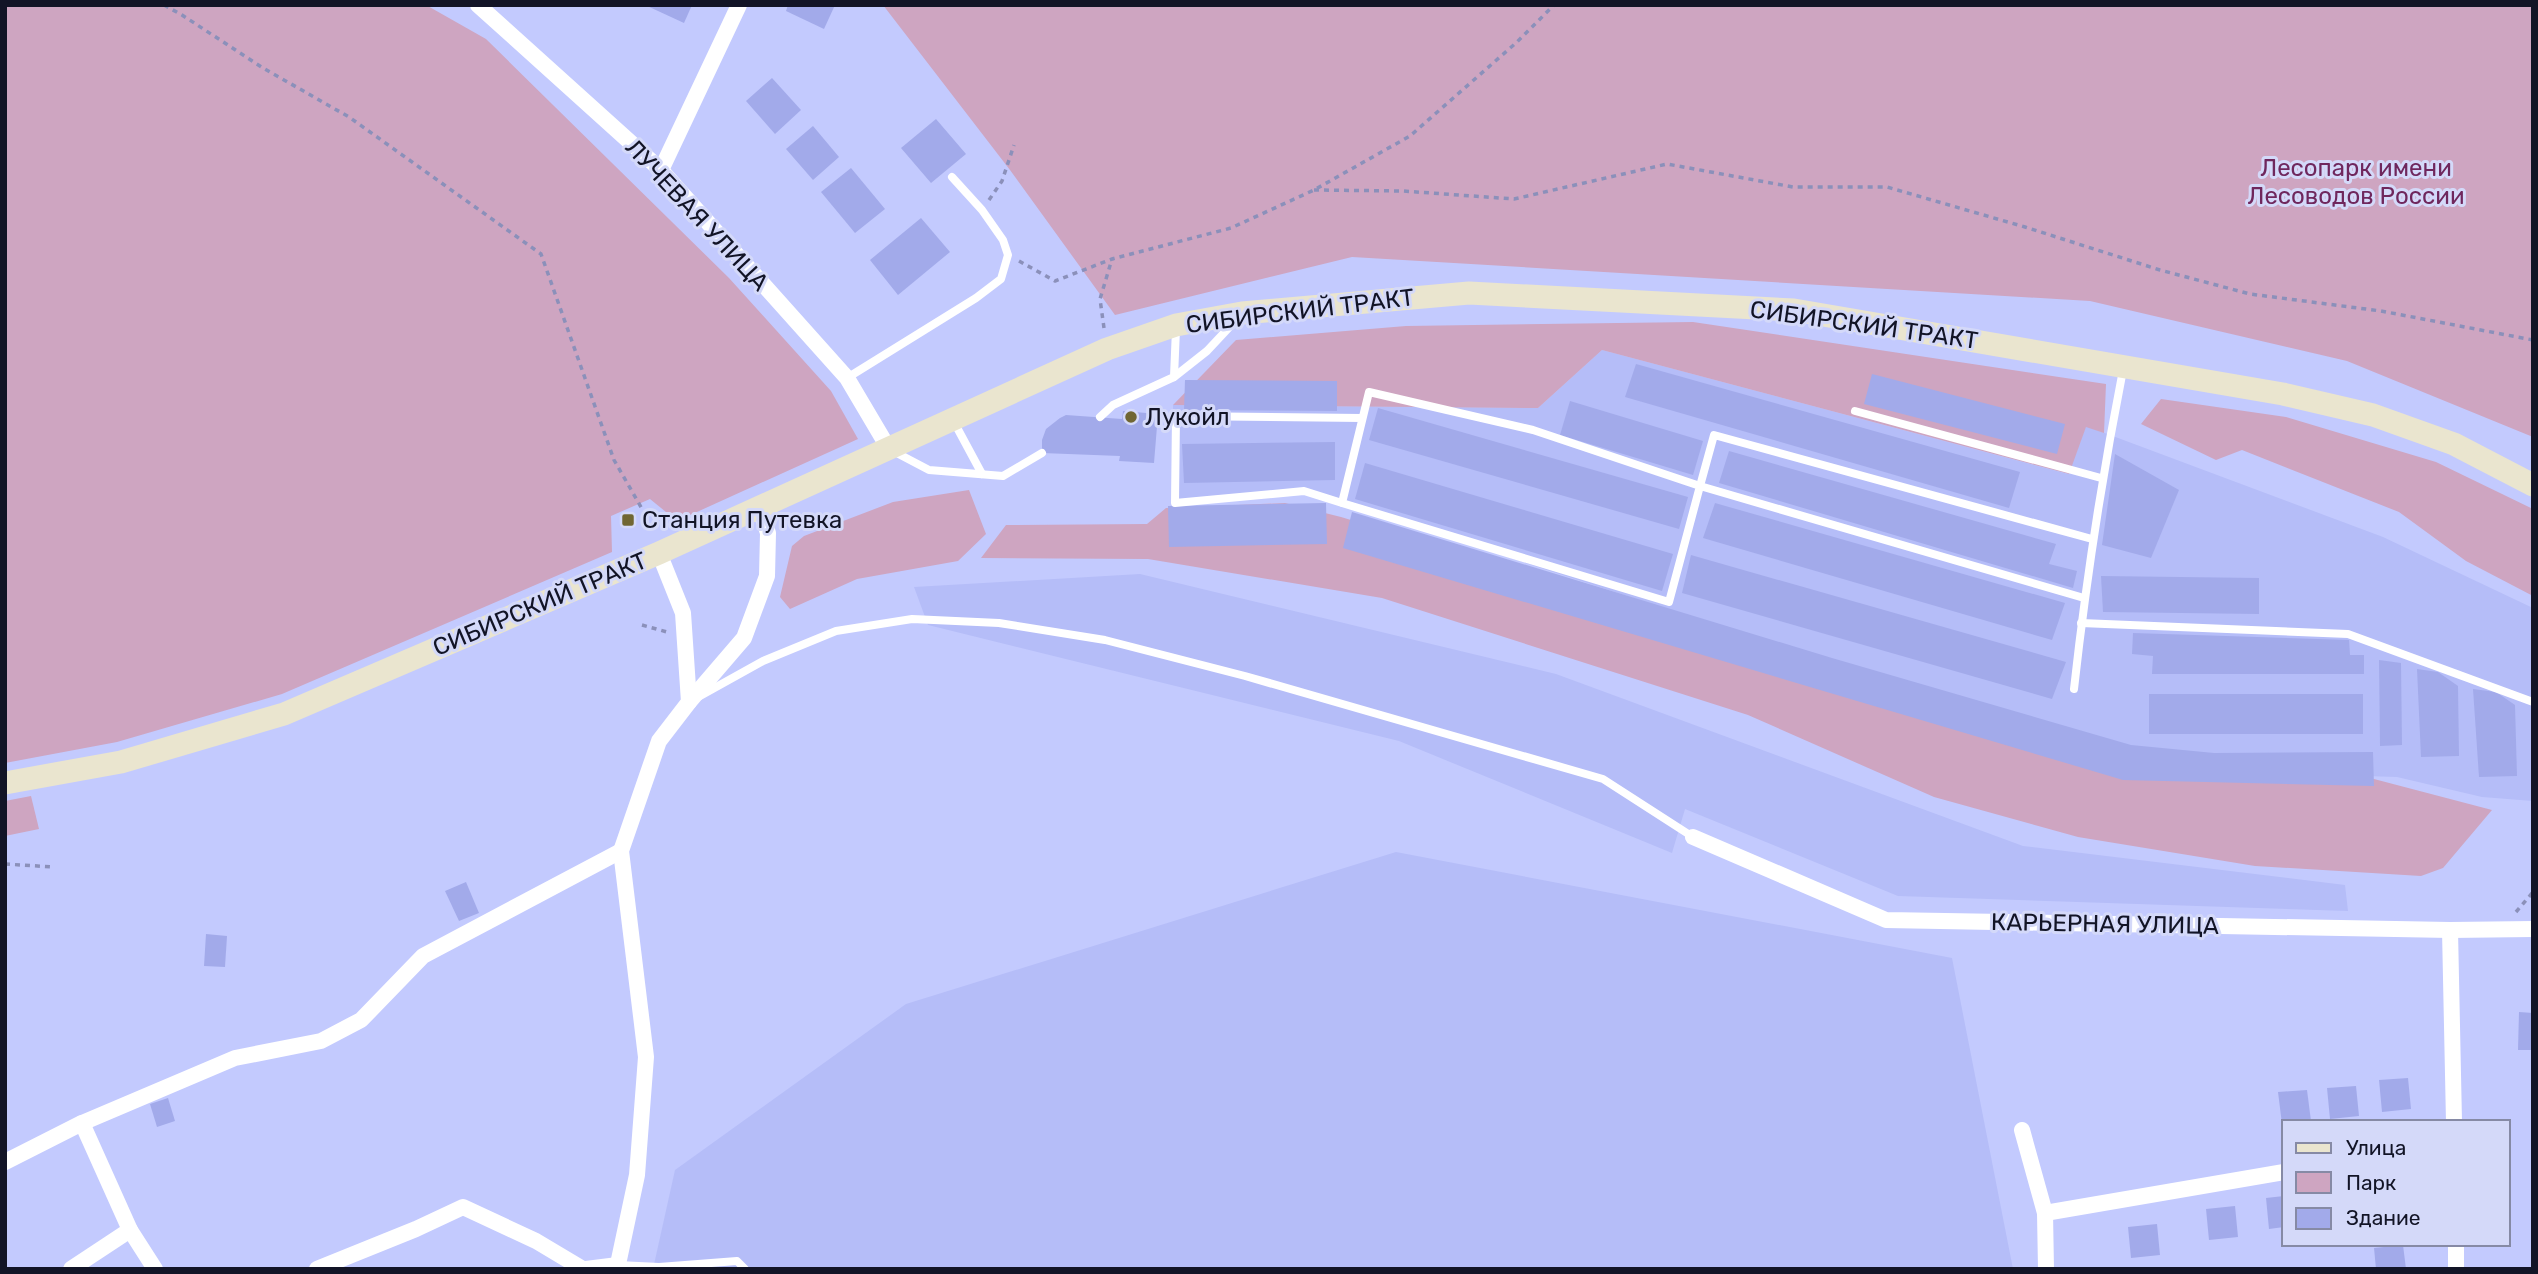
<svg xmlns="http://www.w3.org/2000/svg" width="2538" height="1274" viewBox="0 0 2538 1274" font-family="Rubik,sans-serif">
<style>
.built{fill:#b5bdf8}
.green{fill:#cea5c1}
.building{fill:#a2aaea}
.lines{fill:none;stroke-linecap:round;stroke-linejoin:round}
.path{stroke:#8b90ba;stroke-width:3.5;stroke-dasharray:5 5;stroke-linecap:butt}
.service{stroke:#fff;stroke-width:8}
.minor{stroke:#fff;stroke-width:16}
.secondary{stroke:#eae5cf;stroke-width:23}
.poi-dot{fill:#706633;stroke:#d4d9f9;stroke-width:2.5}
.labels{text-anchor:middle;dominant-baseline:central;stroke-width:6;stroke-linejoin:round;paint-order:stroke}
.park-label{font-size:24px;fill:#6f275d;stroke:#d4d9f9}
.street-label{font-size:24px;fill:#121426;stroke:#d4d9f9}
.poi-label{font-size:24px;fill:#121426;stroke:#d4d9f9;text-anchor:start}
</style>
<rect width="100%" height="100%" fill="#c3cafe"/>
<g class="built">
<path d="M1602 350 2068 474 2086 426 2383 537 2533 608V801L2482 797 2397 777 2239 772 2105 751 1304 491 1175 503 1173 405 1538 408Z"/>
<path d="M1140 574 1556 674 2023 846 2345 885 2348 911 1898 896 1685 809 1672 853 1399 741 928 625 914 587Z"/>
<path d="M1396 852 1952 958 2013 1269H653L675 1170 906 1004Z"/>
</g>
<g class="green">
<path d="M5 5H426L486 39 729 278 831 391 858 439 677 521 650 499 611 516 612 552 282 694 117 742 5 763Z"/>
<path d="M883 5H2533V437L2347 361 2090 301 1352 257 1115 315 1010 170Z"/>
<path d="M1693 322 2106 384 2104 433 2086 427 2069 474 1602 350 1538 408 1173 405 1236 340 1406 326Z"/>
<path d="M2161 399 2286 417 2436 462 2533 509V596L2466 561 2399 512 2242 450 2216 460 2141 424Z"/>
<path d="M969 490 986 534 958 561 857 579 790 609 780 597 792 546 804 536 893 502Z"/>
<path d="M1285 503 1341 517 2190 775 2374 779 2492 810 2443 868 2421 876 2255 866 2078 837 1934 797 1748 715 1382 598 1148 559 981 558 1006 525 1147 524 1166 508Z"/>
<path d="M31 796 39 829 5 836V801Z"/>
</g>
<g class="building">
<path d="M645 5H692L684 23Z"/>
<path d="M788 5H835L824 29 786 11Z"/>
<path d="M772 78 801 110 775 134 746 101Z"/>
<path d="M936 119 966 154 931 183 901 148Z"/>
<path d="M813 126 839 157 813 180 786 149Z"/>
<path d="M851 168 885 209 855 233 821 192Z"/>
<path d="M921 218 950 252 898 295 870 260Z"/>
<path d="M1636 364 2020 472 2009 508 1625 397Z"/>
<path d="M1872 374 2065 424 2057 454 1864 404Z"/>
<path d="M1185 380 1337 381V411L1184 410Z"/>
<path d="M1570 401 1703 441 1693 475 1560 435Z"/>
<path d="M1378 408 1688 497 1679 529 1369 440Z"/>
<path d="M1123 411 1158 414 1154 463 1119 461 1120 456 1042 453V440L1046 429 1060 418 1066 415 1122 419Z"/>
<path d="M1335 442V480L1184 483 1182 444Z"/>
<path d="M1729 451 2056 544 2049 564 2077 571 2073 588 1719 483Z"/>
<path d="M2115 454 2179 490 2151 558 2102 545Z"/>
<path d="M1365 463 1673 554 1662 591 1355 499Z"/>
<path d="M1326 503 1327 544 1169 547 1168 506Z"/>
<path d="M1715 503 2065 603 2052 640 1703 538Z"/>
<path d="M1352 512 1832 658 2131 745 2214 753 2373 752 2374 786 2123 780 1343 548Z"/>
<path d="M1691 555 2066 662 2052 699 1682 593Z"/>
<path d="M2101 576 2259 578V614L2103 612Z"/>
<path d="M2133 633 2349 640 2350 655H2364V674H2152L2153 656 2132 654Z"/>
<path d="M2379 660 2401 663 2402 745 2380 746Z"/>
<path d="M2417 669 2438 672 2458 686 2459 756 2421 757Z"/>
<path d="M2473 689 2496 692 2515 705 2517 776 2479 777Z"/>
<rect x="2149" y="694" width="214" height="40"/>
<path d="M466 882 479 913 459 921 445 891Z"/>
<path d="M206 934 227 936 225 967 204 966Z"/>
<path d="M2519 1012 2533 1013V1050H2518Z"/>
<path d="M2408 1078 2411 1109 2382 1112 2379 1080Z"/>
<path d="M2356 1086 2359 1116 2330 1119 2327 1088Z"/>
<path d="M2307 1090 2311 1121 2282 1124 2278 1092Z"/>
<path d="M168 1098 175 1121 157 1127 150 1104Z"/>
<path d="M2284 1196V1227L2269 1229 2266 1198Z"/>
<path d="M2235 1206 2238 1237 2209 1240 2206 1209Z"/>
<path d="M2157 1224 2160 1255 2131 1258 2128 1227Z"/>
<path d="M2403 1245 2406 1269H2376L2374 1248Z"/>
</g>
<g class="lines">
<g class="path">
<path d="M164 5 182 15 263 68 349 117 541 254 614 460 645 514"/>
<path d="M1314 190 1403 191 1514 199 1667 164 1793 187H1887L2025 227 2160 270 2250 294 2381 311 2533 340"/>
<path d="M989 200 1002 181 1014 145"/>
<path d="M1019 261 1055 281 1112 259 1231 228 1314 190 1410 136 1517 42 1554 5"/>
<path d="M1104 328 1100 299 1112 259"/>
<path d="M642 625 667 632"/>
<path d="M5 864 53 867"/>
<path d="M2516 912 2533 892"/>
</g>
<g class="service">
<path d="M1174 377 1207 351 1236 320"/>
<path d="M847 378 976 298 1001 279 1008 255 1003 240 982 210 952 177"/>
<path d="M1855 411 2101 478"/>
<path d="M1100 417 1113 405 1174 377 1176 329"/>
<path d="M954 422 982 474"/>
<path d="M891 450 929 470 1003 476 1042 453"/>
<path d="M1342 503 1369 392 1533 430 1700 486 1669 602 1342 503 1304 491 1175 503 1176 416 1362 418"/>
<path d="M2084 598 1700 486 1714 435 2092 539"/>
<path d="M2081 623 2348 634 2533 702"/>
<path d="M2074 689C2086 581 2102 476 2123 370"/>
<path d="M700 696 763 661 836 631 912 619 999 623 1105 640 1245 676 1603 779 1693 837"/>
<path d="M618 1265 659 1267 737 1261 745 1269"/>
</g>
<g class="minor">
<path d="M478 5 661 170 847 378 889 449"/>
<path d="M661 170 739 5"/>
<path d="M689 702 744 638 767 576 768 533 759 507"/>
<path d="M1693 837 1886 920 2450 930 2533 929"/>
<path d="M2450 930 2454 1122"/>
<path d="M82 1123 130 1230 155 1269"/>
<path d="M2022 1130 2045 1213 2046 1269"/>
<path d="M5 1162 82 1123 235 1058 321 1041 361 1020 423 956 621 851"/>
<path d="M2045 1213 2284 1172"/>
<path d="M2456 1244V1269"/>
<path d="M71 1269 130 1230"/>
<path d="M317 1269 416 1229 463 1207 536 1241 583 1269"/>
<path d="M586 1269 618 1265"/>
<path d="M617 1269 637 1175 646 1057 621 851 659 741 689 702 683 613 659 553"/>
</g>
<path class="secondary" d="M5 783 121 762 284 714 659 553 1107 349 1176 325 1242 313 1469 293 1794 310 2283 394 2373 415 2454 444 2533 485"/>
</g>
<g class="poi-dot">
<circle cx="1131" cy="417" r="7"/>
<rect x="621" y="513" width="14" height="14" rx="3.5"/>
</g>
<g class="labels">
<g class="park-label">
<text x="2356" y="168">Лесопарк имени<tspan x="2356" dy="28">Лесоводов России</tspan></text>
</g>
<g class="street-label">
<text transform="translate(697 215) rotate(47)">ЛУЧЕВАЯ УЛИЦА</text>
<text transform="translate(1300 311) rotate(-7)">СИБИРСКИЙ ТРАКТ</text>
<text transform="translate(1864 325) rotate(8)">СИБИРСКИЙ ТРАКТ</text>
<text transform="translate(540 604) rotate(-23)">СИБИРСКИЙ ТРАКТ</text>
<text transform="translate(2105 924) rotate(1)">КАРЬЕРНАЯ УЛИЦА</text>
</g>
<g class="poi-label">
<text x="1145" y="417">Лукойл</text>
<text x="642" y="520">Станция Путевка</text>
</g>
</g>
<rect width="2538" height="1274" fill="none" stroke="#121426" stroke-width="14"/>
<rect x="2282" y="1120" width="228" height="126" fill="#d4d9f9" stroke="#868aa5" stroke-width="2"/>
<rect x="2296" y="1143" width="35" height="10" fill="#eae5cf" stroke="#868aa5" stroke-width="2"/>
<text x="2346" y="1155" font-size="21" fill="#121426">Улица</text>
<rect x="2296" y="1172" width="35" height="21" fill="#cea5c1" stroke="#868aa5" stroke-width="2"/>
<text x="2346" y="1190" font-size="21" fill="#121426">Парк</text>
<rect x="2296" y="1208" width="35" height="21" fill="#a2aaea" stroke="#868aa5" stroke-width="2"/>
<text x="2346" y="1225" font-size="21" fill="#121426">Здание</text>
</svg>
